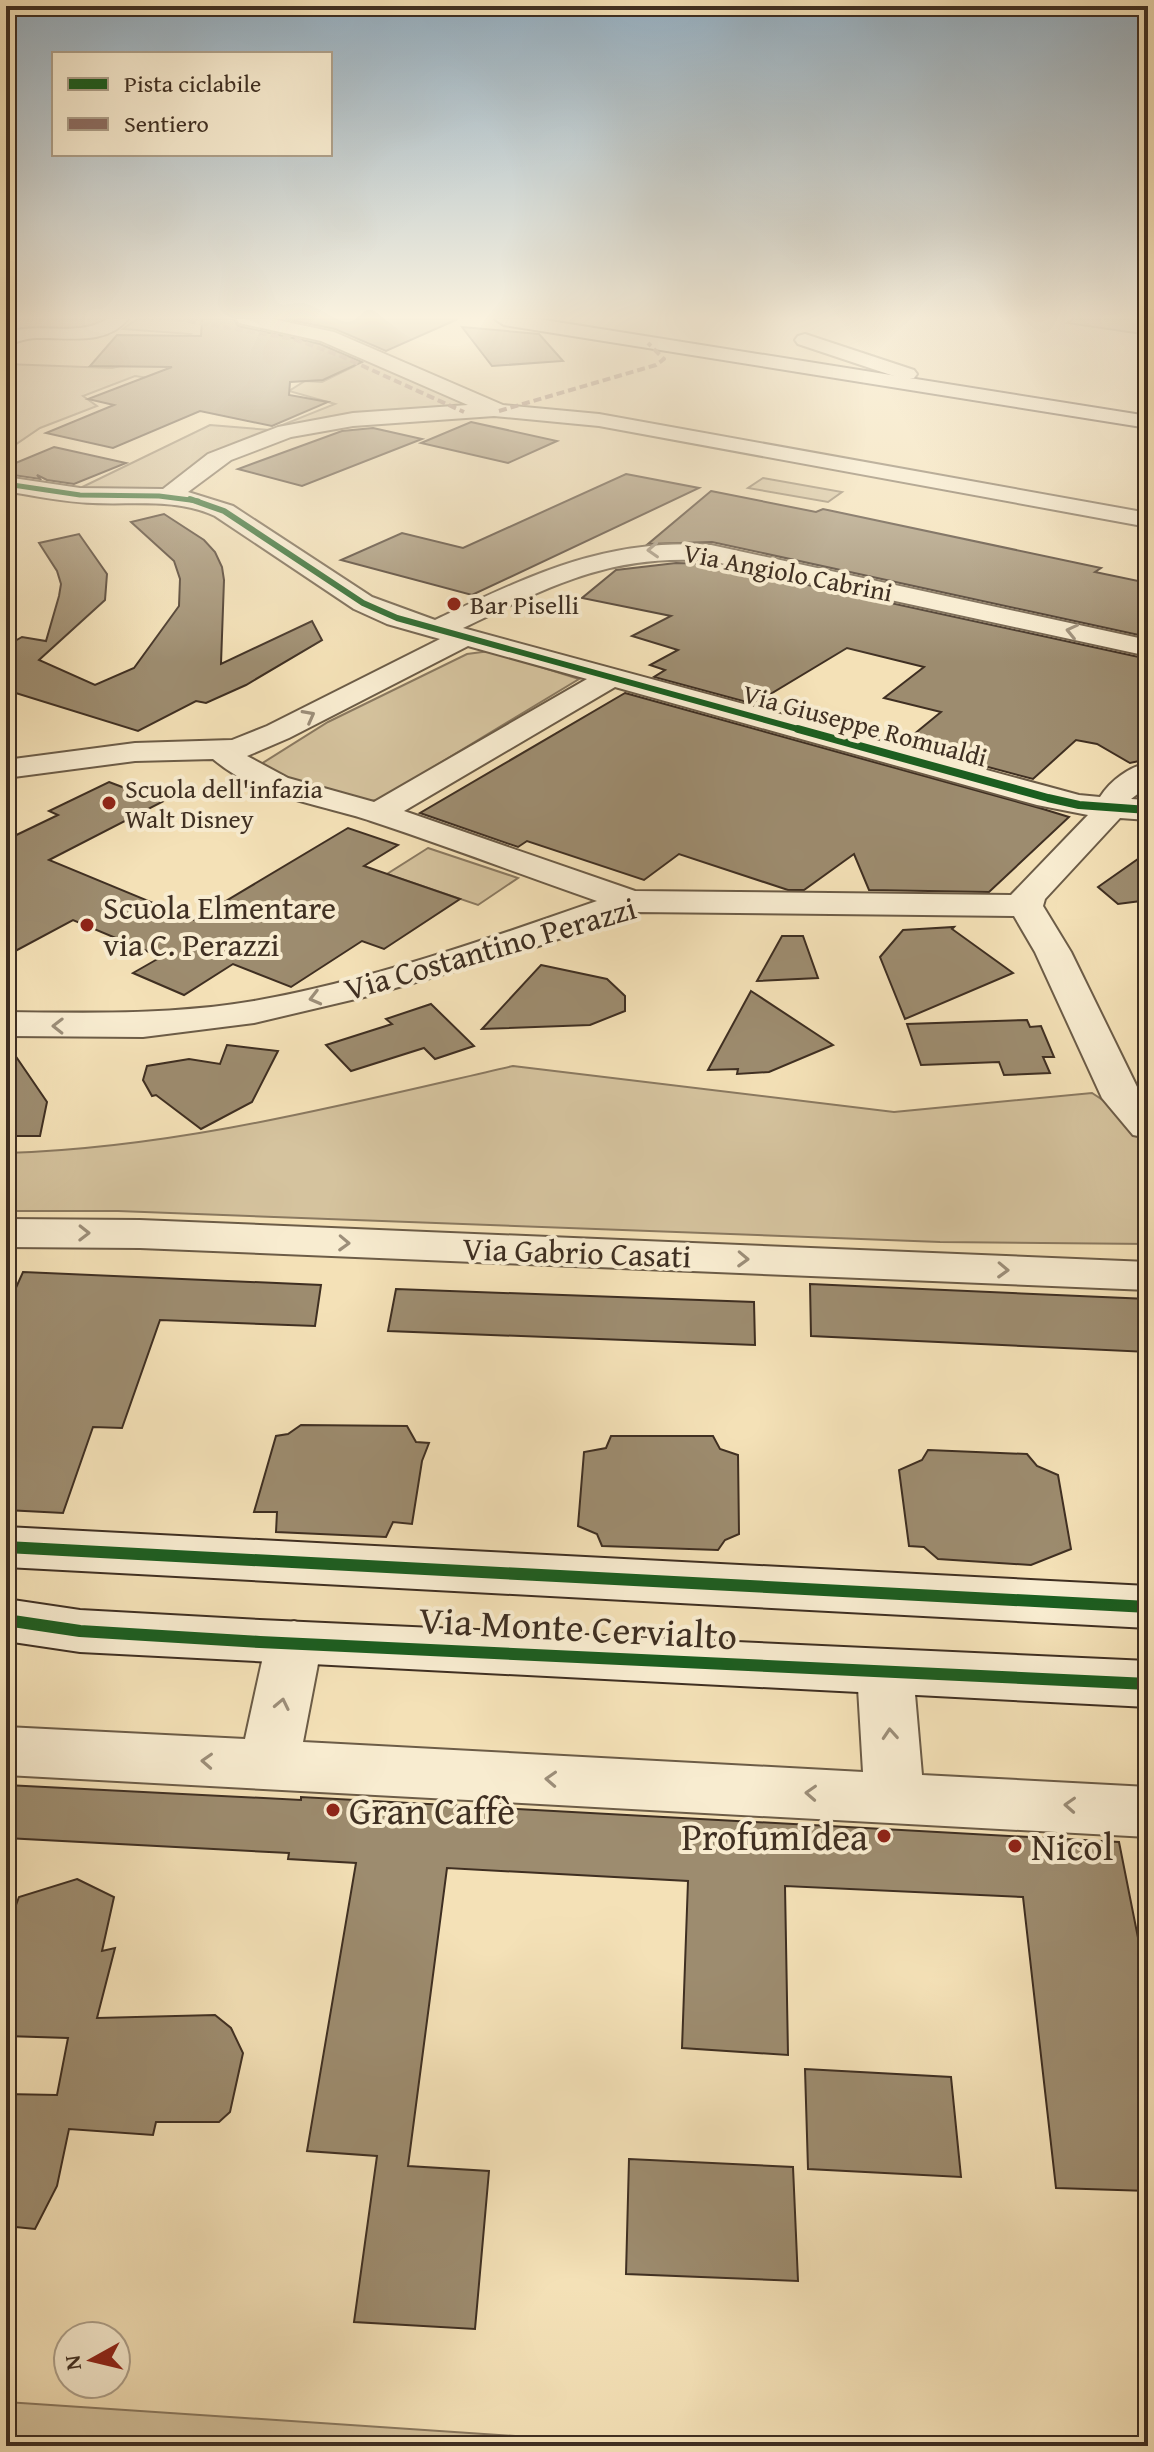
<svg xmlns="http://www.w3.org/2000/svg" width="1154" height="2452" viewBox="0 0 1154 2452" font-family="'Gentium Book Plus',serif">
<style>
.green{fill:#d5c39e;stroke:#8a7960;stroke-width:2}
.building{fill:#9d8c6f;stroke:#3f2f22;stroke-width:2}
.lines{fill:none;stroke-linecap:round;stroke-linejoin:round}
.street-casing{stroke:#6c5c47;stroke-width:4}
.secondary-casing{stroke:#3f2f22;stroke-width:4}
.street{fill:#f8ecd0;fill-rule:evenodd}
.secondary{fill:#f8ecd0;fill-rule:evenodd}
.quiet{stroke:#8d6e63;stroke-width:4;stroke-dasharray:8 4;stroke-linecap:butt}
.cycleway-far3-casing{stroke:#f8ecd0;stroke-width:7}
.cycleway-far2-casing{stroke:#f8ecd0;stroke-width:9}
.cycleway-far1-casing{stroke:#f8ecd0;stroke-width:12}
.cycleway-casing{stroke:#f8ecd0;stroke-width:17}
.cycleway-far3{stroke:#1b5e20;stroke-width:5}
.cycleway-far2{stroke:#1b5e20;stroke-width:6}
.cycleway-far1{stroke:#1b5e20;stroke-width:8}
.cycleway{stroke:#1b5e20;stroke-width:12}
.oneway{stroke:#9c8e79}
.poi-dot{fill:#8f2418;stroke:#f8ecd0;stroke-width:3}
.labels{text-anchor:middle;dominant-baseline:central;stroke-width:8;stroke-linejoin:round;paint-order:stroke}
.far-street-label{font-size:26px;fill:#3f2f22;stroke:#f8ecd0}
.far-poi-label{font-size:26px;fill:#3f2f22;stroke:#f8ecd0;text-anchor:start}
.poi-label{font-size:32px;fill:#3f2f22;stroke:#f8ecd0;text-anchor:start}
.street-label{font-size:32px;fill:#3f2f22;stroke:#f8ecd0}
.near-street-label{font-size:38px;fill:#3f2f22;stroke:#f8ecd0}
.near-poi-label{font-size:38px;fill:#3f2f22;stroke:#f8ecd0;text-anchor:start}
</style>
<rect width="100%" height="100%" fill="#f4e1b7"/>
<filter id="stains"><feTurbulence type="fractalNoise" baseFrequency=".0025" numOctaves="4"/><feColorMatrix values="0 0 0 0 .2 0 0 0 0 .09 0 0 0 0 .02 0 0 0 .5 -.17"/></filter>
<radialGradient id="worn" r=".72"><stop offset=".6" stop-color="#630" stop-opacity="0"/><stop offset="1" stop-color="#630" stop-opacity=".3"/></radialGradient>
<g class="green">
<path d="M6 319H112L95 330 6 340Z"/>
<path d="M137 319H231L326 338 470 404 464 409 252 437 212 453 162 491 72 492 210 425 270 430 335 404 289 391 305 381 322 382 353 367 309 358 187 364 156 379 135 376 83 396 97 406 40 428 6 451V364L112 368 175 353 191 334 123 329Z"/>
<path d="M1073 319H1148V330L1142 334 1067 323Z"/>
<path d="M763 478 842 492 828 502 748 488Z"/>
<path d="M490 651 579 679 379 800 358 802 269 773 261 764 328 722 467 654Z"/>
<path d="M428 848 518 878 478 905 387 874Z"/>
<path d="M513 1066 894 1112 1092 1093 1118 1110 1148 1147V1244L940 1242 118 1211H6V1153C177 1148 346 1104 513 1066Z"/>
<path d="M6 2402 664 2446H6Z"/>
</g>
<g class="building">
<path d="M202 319H234L238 326 320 344 362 362 323 380 290 382 289 395 328 402 272 426 200 411 113 448 46 433 114 405 88 399 172 367 90 366 117 335 201 336Z"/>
<path d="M285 319H458L386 351 335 329Z"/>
<path d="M462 327 539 334 563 361 492 366Z"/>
<path d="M471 422 557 441 508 463 421 443Z"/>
<path d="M373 428 422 439 302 486 238 469 342 431Z"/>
<path d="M54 447 126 463 74 484 47 480 37 475 40 479 6 474V467Z"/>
<path d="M626 474 699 488 472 595 341 560 402 533 463 548Z"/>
<path d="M711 491 816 512 823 509 1101 568 1095 572 1148 583V637L712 542 648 544Z"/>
<path d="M164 514 204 540 215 552 222 567 224 580 221 664 312 621 322 640 246 685 206 703 196 701 138 731 6 690V646L22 637 46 641 59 596 61 584 57 571 39 543 79 534 107 574 105 600 39 660 95 685 134 668 179 606 180 579 174 561 131 522Z"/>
<path d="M676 563 711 564 1148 659V759L1130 763 1097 744 1076 740 1033 779 902 744 941 712 884 698 924 667 847 648 754 704 654 677 665 670 650 665 678 650 632 636 671 616 582 598 616 570Z"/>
<path d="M625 693 1043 809 1069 817 989 892 869 890 854 854 804 890H788L679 854 644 880 527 841 518 847 420 813Z"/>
<path d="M109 782 162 802 49 860 194 920 348 828 398 845 364 866 460 899 384 949 362 941 291 987 233 964 184 995 133 973 161 957 73 920 6 956V840L58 815 49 811Z"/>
<path d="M1148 852V900L1118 904 1098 887Z"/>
<path d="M954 927 952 929 1013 973 905 1019 880 957 903 930Z"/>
<path d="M782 936H803L818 978 757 981Z"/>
<path d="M541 965 607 979 625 996V1011L590 1025 482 1029Z"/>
<path d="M751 991 833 1045 769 1072 737 1074 738 1069 708 1070Z"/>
<path d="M431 1004 474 1046 435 1059 424 1048 351 1071 326 1045 392 1024 386 1019Z"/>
<path d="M1027 1020 1030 1027 1041 1026 1054 1057H1043L1050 1073 1004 1075 999 1062 921 1065 907 1024Z"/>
<path d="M6 1042 47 1102 40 1136H6Z"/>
<path d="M227 1045 278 1051 252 1102 201 1129 156 1095 152 1096 143 1080 147 1066 189 1059 220 1064Z"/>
<path d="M23 1272 321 1285 315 1326 160 1320 122 1428 93 1427 63 1513 6 1510V1310Z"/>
<path d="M810 1284 1148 1299V1352L811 1336Z"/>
<path d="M396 1289 754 1302 755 1345 388 1331Z"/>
<path d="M301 1425 407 1426 416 1442 429 1443 422 1461 412 1524 393 1522 386 1537 276 1532 277 1512H254L276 1436 288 1434Z"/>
<path d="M611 1436H713L720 1449 738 1455 739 1534 725 1540 718 1550 602 1546 597 1534 578 1526 584 1452 606 1448Z"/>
<path d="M928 1450 1027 1454 1037 1466 1058 1475 1071 1549 1031 1565 938 1559 924 1547 909 1546 899 1470 922 1460Z"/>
<path d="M6 1785 301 1800V1797L1119 1842 1148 1988V2191L1056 2188 1023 1897 785 1886 788 2055 682 2048 688 1881 447 1868 408 2166 489 2171 475 2329 354 2322 377 2156 307 2151 356 1863 288 1859 289 1853 6 1838Z"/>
<path d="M77 1879 114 1897 102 1951 115 1948 97 2018 215 2015 231 2028 243 2053 230 2112 219 2122H156L153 2135 69 2129 57 2186 35 2229 6 2226V2094L57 2095 68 2038 6 2036V1932L19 1897Z"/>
<path d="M805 2069 951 2077 961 2177 808 2169Z"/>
<path d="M629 2159 793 2167 798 2281 626 2274Z"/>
</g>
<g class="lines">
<g class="street-casing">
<g id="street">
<path d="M107 319H128C106 346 68 337 37 338 26 338 17 342 6 345V333C38 321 78 338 107 319Z"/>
<path d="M237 319H272L334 332 503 405 599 414 1148 513V527L599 426 494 416 353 426 291 437 231 460 188 492 233 506 372 597 435 620C529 576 604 538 711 545L1148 640V656L711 561C612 553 550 586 463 628L1079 795 1100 797C1111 780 1129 767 1148 763V786L1131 799 1148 800V820L1120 818 1045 899 1043 906 1071 952 1140 1093 1148 1102V1138L1133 1135 1102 1098 1035 952 1014 916 635 912 524 951 364 997 254 1023 143 1037 6 1036V1012C89 1013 172 1015 254 1001 368 981 488 939 597 901 522 875 447 846 371 821 316 803 259 798 213 759L135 761 6 778V760L135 743 232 740 267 726 440 639 387 624 354 609 215 516C176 498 135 505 93 503 63 502 35 496 6 491V477L80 488 163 489 208 454 278 427 353 413 468 405 321 341 239 323ZM468 646 587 679 374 802 288 778 247 756 289 738ZM615 687 1037 805 1088 815 1011 895 635 891 404 811Z"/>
<path d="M805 334 914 370 917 374 914 378H900L798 344 795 340 798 336Z"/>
<path d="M6 1219 140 1220 1148 1262V1290L140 1248 6 1247Z"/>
<path d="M294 1621 314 1628 322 1643 303 1742 863 1772 857 1671 865 1655 885 1649 905 1655 913 1671 922 1775 1148 1787V1837L6 1775V1727L245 1739 266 1643 274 1628Z"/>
</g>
</g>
<g class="secondary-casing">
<g id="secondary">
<path d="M495 319H538L1148 416V428L504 325Z"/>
<path d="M6 1527 1148 1586V1628L6 1567Z"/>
<path d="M6 1599 80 1610 260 1620 1148 1661V1707L80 1652 6 1641Z"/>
</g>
</g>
<use href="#street" class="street"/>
<use href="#secondary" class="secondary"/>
<g class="quiet">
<path d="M176 319 294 339 341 356 464 412"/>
<path d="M6 321 20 319"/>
<path d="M499 411 656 365 664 359 648 343"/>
</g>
<g class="cycleway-far3-casing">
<path id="cycleway-far3" d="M6 484 80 495 159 496 198 501"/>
</g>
<g class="cycleway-far2-casing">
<path id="cycleway-far2" d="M190 499 224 511 363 603 397 618 805 731"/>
</g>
<g class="cycleway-far1-casing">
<path id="cycleway-far1" d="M798 729 1048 798 1079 805 1148 810"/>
</g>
<g class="cycleway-casing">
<g id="cycleway">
<path d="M6 1547 1148 1607"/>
<path d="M6 1620 80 1631 260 1642 1148 1684"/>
</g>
</g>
<use href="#cycleway-far3" class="cycleway-far3"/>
<use href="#cycleway-far2" class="cycleway-far2"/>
<use href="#cycleway-far1" class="cycleway-far1"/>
<use href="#cycleway" class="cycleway"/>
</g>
<defs><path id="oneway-chevron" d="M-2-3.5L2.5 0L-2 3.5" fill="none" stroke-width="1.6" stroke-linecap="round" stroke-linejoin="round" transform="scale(2)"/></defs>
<g class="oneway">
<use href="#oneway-chevron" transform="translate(653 550) rotate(177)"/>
<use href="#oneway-chevron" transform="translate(1072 631) rotate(-167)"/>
<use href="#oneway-chevron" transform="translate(309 716) rotate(-28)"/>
<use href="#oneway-chevron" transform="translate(315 998) rotate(166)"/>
<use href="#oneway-chevron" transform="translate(58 1026) rotate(-179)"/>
<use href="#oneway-chevron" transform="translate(84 1233) rotate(1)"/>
<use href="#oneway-chevron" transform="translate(344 1243) rotate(2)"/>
<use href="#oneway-chevron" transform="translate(743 1259) rotate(2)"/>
<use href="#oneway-chevron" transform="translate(1003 1270) rotate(2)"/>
<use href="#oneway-chevron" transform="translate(282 1704) rotate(-78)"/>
<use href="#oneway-chevron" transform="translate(890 1734) rotate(-94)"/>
<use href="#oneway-chevron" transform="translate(207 1761) rotate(-177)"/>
<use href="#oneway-chevron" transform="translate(551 1779) rotate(-177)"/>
<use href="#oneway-chevron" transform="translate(811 1793) rotate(-177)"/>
<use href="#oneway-chevron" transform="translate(1070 1805) rotate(-177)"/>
</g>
<linearGradient id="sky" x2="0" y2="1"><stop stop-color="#94aec0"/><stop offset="0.48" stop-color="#faf2df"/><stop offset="1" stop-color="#faf2df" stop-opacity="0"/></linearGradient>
<rect width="1154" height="662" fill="url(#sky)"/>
<g class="poi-dot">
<circle cx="454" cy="604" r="8"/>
<circle cx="109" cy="803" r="8"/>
<circle cx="87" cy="925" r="8"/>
<circle cx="333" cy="1810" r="8"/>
<circle cx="884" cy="1836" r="8"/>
<circle cx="1015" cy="1846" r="8"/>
</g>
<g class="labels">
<g class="far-street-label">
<text transform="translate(788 572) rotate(11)">Via Angiolo Cabrini</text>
<text transform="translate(865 725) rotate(15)">Via Giuseppe Romualdi</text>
</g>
<g class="far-poi-label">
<text x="470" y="604">Bar Piselli</text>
<text x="125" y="788">Scuola dell'infazia<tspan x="125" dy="30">Walt Disney</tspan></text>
</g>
<g class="poi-label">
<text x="103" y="907">Scuola Elmentare<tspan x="103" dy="37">via C. Perazzi</tspan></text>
</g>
<g class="street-label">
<text transform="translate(490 948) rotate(-16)">Via Costantino Perazzi</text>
<text transform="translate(577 1252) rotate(2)">Via Gabrio Casati</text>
</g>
<g class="near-street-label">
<text transform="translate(578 1627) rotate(3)">Via Monte Cervialto</text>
</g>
<g class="near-poi-label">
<text x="349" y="1810">Gran Caffè</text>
<text x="868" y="1836" text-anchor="end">ProfumIdea</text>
<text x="1031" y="1846">Nicol</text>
</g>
</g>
<rect width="1154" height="2452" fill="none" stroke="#f4e1b7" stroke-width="32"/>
<rect x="8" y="8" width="1138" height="2436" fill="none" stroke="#3f2f22" stroke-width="4"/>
<rect x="16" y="16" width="1122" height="2420" fill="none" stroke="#3f2f22" stroke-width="2"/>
<rect x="52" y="52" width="280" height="104" fill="#f8ecd0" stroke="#aea08a" stroke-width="2"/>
<rect x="68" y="78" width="40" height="12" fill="#1b5e20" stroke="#aea08a" stroke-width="2"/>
<text x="124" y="92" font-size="24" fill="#3f2f22">Pista ciclabile</text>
<rect x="68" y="118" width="40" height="12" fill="#8d6e63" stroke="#aea08a" stroke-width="2"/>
<text x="124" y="132" font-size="24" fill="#3f2f22">Sentiero</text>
<g transform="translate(92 2360) rotate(262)"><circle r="38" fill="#f8ecd0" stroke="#aea08a" stroke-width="2"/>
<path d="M0-6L14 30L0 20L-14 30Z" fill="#8f2418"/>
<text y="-12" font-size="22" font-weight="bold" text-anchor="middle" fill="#3f2f22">N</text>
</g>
<rect width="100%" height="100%" filter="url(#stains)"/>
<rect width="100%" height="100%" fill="url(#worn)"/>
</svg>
